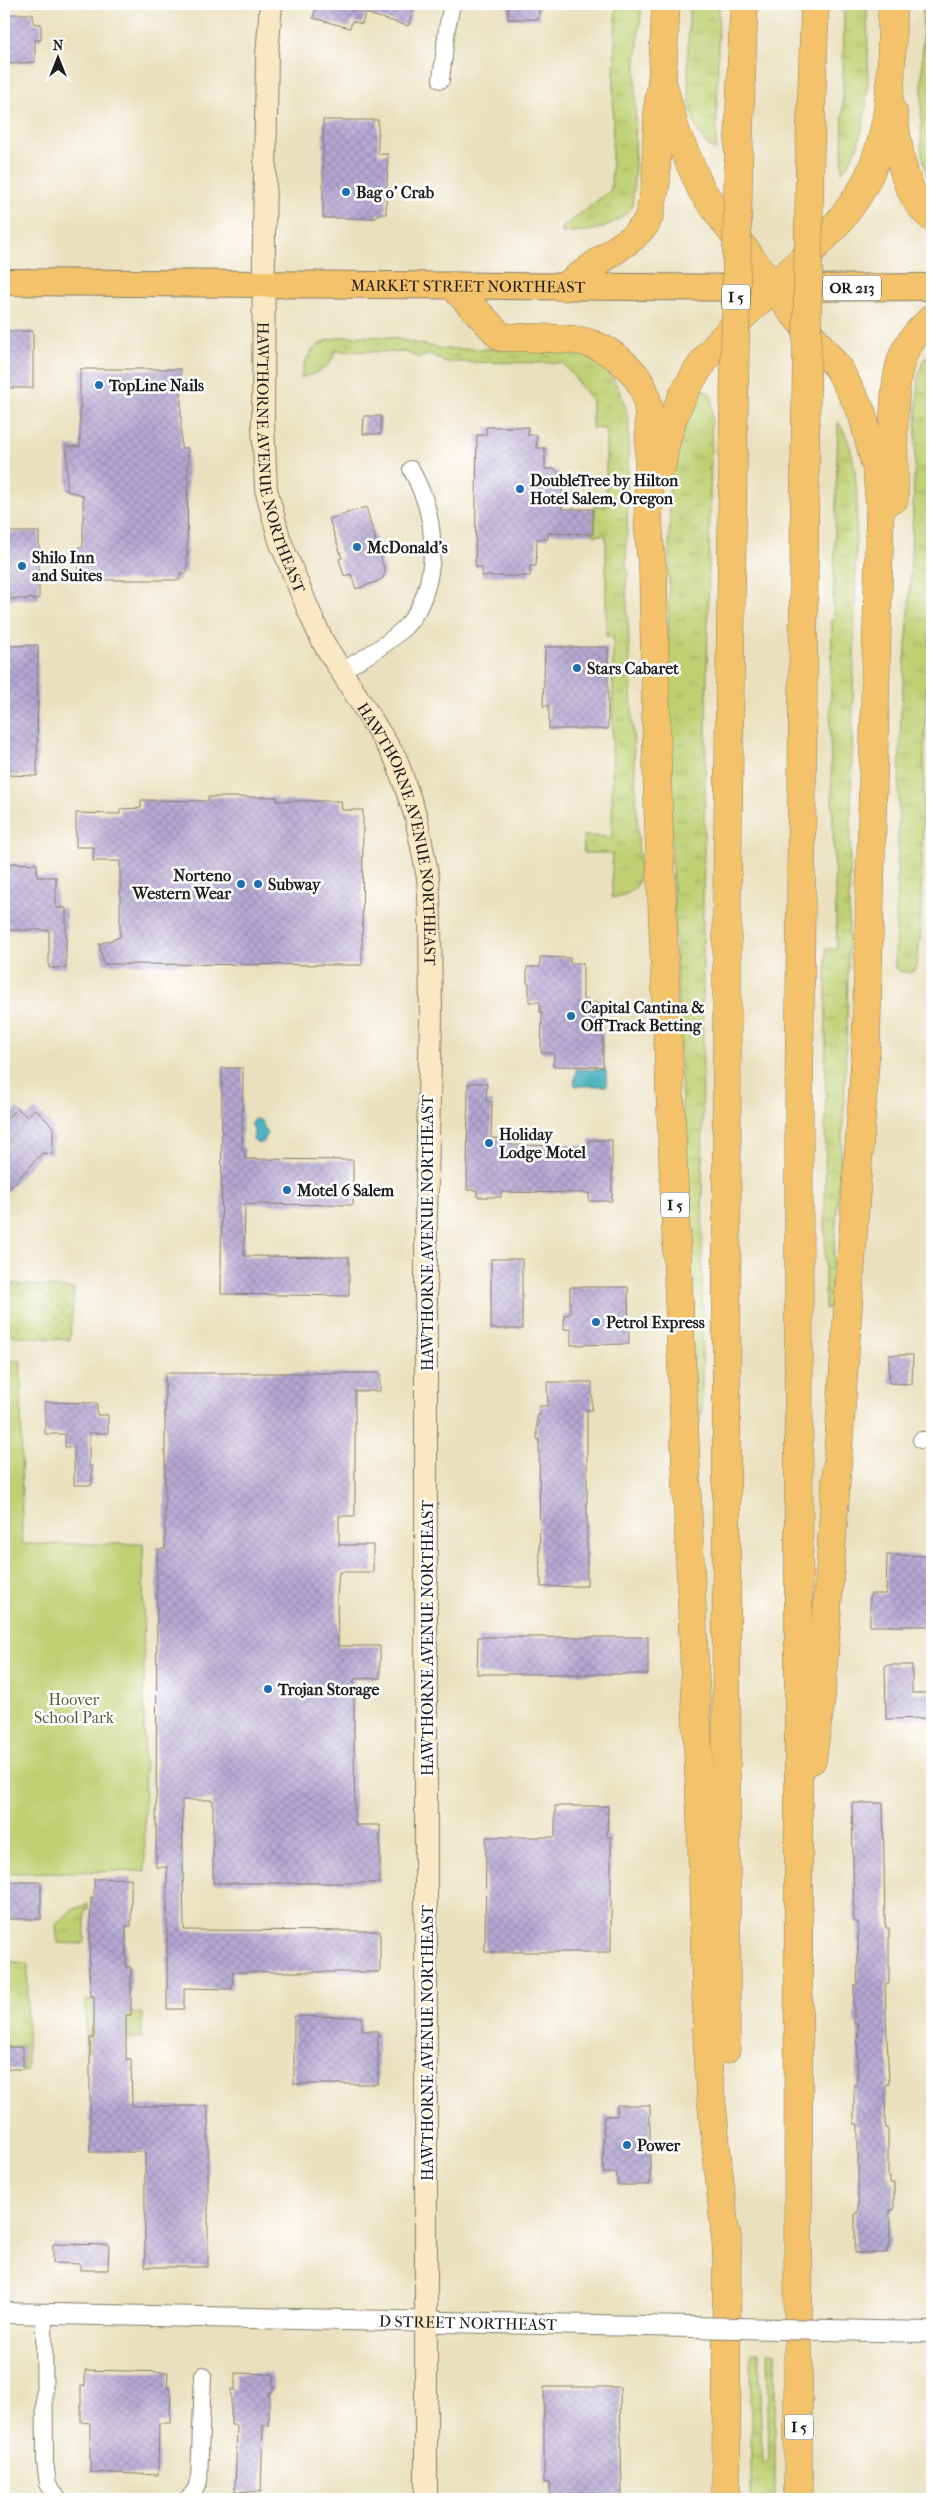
<svg xmlns="http://www.w3.org/2000/svg" width="936" height="2503" viewBox="0 0 936 2503" font-family="'IM FELL French Canon',serif">
<style>
.grass{fill:url(#grass-tufts);stroke:#6e7648}
.park{fill:#bfd073;stroke:#6e7648}
.garden{fill:url(#garden-dots);stroke:#6e7648}
.water{fill:#3babb9;stroke:#2c646a}
.building{fill:url(#building-cross-hatch)}
.lines{fill:none;stroke-linecap:round;stroke-linejoin:round}
.minor-casing{stroke:#837e6c;stroke-width:18}
.tertiary-casing{stroke:#837e6c;stroke-width:22}
.secondary-casing{stroke:#837e6c;stroke-width:24}
.primary-casing{stroke:#837e6c;stroke-width:28}
.motorway-casing{stroke:#837e6c;stroke-width:29}
.minor{stroke:#fff;stroke-width:16}
.tertiary{stroke:#fff;stroke-width:20}
.secondary{stroke:#fae7c3;stroke-width:22}
.primary{stroke:#f3c26a;stroke-width:26}
.motorway{stroke:#f3c26a;stroke-width:28}
.tertiary-bridge-casing{stroke:#837e6c;stroke-width:22;stroke-linecap:butt}
.motorway-bridge-casing{stroke:#837e6c;stroke-width:29;stroke-linecap:butt}
.tertiary-bridge{stroke:#fff;stroke-width:20}
.motorway-bridge{stroke:#f3c26a;stroke-width:28}
.poi-dot{fill:#1f6fb2;stroke:#fff;stroke-width:2}
.labels{text-anchor:middle;dominant-baseline:central;stroke-width:5;stroke-linejoin:round;paint-order:stroke}
.shield{fill:#fff;stroke:#606060;stroke-width:1}
.shield-label{font-size:15px;font-weight:bold;fill:#1c1c1c}
.poi-label{font-size:16px;font-weight:bold;fill:#1c1c1c;stroke:#fff;text-anchor:start}
.street-label{font-size:16px;fill:#1c1c1c;stroke:#fff}
.park-label{font-size:16px;fill:#555b3a;stroke:#fff}
</style>
<defs>
<pattern id="grass-tufts" width="24" height="20" patternUnits="userSpaceOnUse" patternTransform="scale(1.25)"><rect width="24" height="20" fill="#bfd073"/><path d="M3 7l-1-3M5 7V3M7 7l1-3M15 17l-1-3M17 17v-4M19 17l1-3" fill="none" stroke="#a4b263"/></pattern>
<pattern id="garden-dots" width="8" height="8" patternUnits="userSpaceOnUse" patternTransform="scale(1.25)"><rect width="8" height="8" fill="#bfd073"/><path d="M2 2h.1M6 6h.1" fill="none" stroke="#a4b263" stroke-width="1.8" stroke-linecap="round"/></pattern>
<pattern id="building-cross-hatch" width="8" height="8" patternUnits="userSpaceOnUse" patternTransform="scale(1.25)"><rect width="8" height="8" fill="#b4a7d2"/><path d="M0 0l8 8M0 8l8-8" fill="none" stroke="#9a8fb4"/></pattern>
</defs>
<rect width="100%" height="100%" fill="#fff"/>
<filter id="ink" filterUnits="userSpaceOnUse"><feTurbulence type="fractalNoise" baseFrequency=".02" numOctaves="2"/><feDisplacementMap in="SourceGraphic" scale="10" xChannelSelector="R" yChannelSelector="G"/><feConvolveMatrix kernelMatrix="1 2 1 2 8 2 1 2 1" color-interpolation-filters="sRGB"/></filter>
<filter id="wash" filterUnits="userSpaceOnUse"><feTurbulence type="fractalNoise" baseFrequency=".0096" numOctaves="4" result="noise"/><feDisplacementMap in="SourceGraphic" scale="20" xChannelSelector="R" yChannelSelector="G"/><feGaussianBlur stdDeviation="1.12" result="paint"/><feColorMatrix in="noise" values="0 0 0 0 0 0 0 0 0 0 0 0 0 0 0 0 0 1.4 0 .05"/><feComposite in="paint" operator="in"/></filter>
<g filter="url(#wash)">
<rect width="100%" height="100%" fill="#eae0bd"/>
<g class="grass">
<path d="M616 4H642L636 61 635 166 632 208C609 230 593 231 562 233V228L611 190Z"/>
<path d="M690 4H719L716 150C678 137 689 36 690 4Z"/>
<path d="M844 4H867C867 52 876 135 842 172Z"/>
<path d="M923 4H932V183L927 175 921 149Z"/>
<path d="M389 337 443 349H562C573 351 586 353 596 360 615 374 625 401 629 423L626 566 628 572 626 584 640 878C635 892 627 895 612 898V853H584L583 836 612 837 613 636H606V535H594V506H606V429L592 428V401L563 363 444 362 430 354 419 358 405 352 334 351C333 369 315 373 301 378 308 328 350 337 389 337Z"/>
<path d="M932 353V608L926 692 920 939 916 969 910 973 899 971 895 968 901 709 909 612 918 378 923 360Z"/>
<path d="M697 385 712 395 703 896 702 1414H695L670 814 668 677 670 470Z"/>
<path d="M838 422C853 443 855 469 857 493L847 1020 844 1113 830 1307 825 1309 826 949H837L830 735 832 621 835 617 833 612Z"/>
<path d="M88 1904V1909H85V1940L83 1944 58 1943 56 1925 72 1910Z"/>
<path d="M4 1961 28 1963 27 2071 23 2072V2047H4Z"/>
<path d="M86 2000C106 2000 122 2013 142 2013V2038H90V2051L86 2052Z"/>
<path d="M751 2352H759L762 2464 769 2460 767 2352 775 2353V2499H751Z"/>
</g>
<path class="park" d="M4 1361H21L22 1544H143L145 1871 4 1873Z"/>
<path class="garden" d="M4 1283 74 1289 70 1340 4 1335Z"/>
<g class="water">
<path d="M576 1069 606 1070 607 1086H576L574 1084Z"/>
<path d="M254 1119 261 1120 267 1133 264 1142 258 1144 253 1139 254 1130 251 1123Z"/>
</g>
<g id="blocks">
<g class="building">
<path d="M317 4H415L408 26 365 13 362 24 352 21 350 28 313 18Z"/>
<rect x="508" y="4" width="31" height="15"/>
<path d="M4 14H33V23L41 24V40H35V62L4 64Z"/>
<path d="M323 120H378V154H388L386 214H377V218H323Z"/>
<rect x="4" y="331" width="29" height="57"/>
<path d="M80 369H181V448H188L187 573H180V580H78V547H83V495L67 491V446L80 447Z"/>
<path d="M364 416H381V434H363Z"/>
<path d="M486 427H528V435H537L536 448H545V469H555L562 476V509H593V534L548 533V539H537L536 566H530V576H482V567H476L475 564 477 435H486Z"/>
<path d="M366 507 385 572 383 578 376 582 356 589 351 574 344 576 339 559 342 558 329 519Z"/>
<rect x="4" y="532" width="35" height="67"/>
<path d="M38 645 37 776 6 775 4 742H7V713H4V668H8L7 646Z"/>
<path d="M545 647H608V729H549V706H543Z"/>
<path d="M208 797H277V801H341L342 810H363L362 965 104 964 99 944 120 937V861H93L94 847H76V813L120 814V809L141 808V800L208 801Z"/>
<path d="M7 863 37 864V877H56V908H66V968H49V930H7L4 886H7Z"/>
<path d="M540 957 570 958V963H583V1000H589V1003H599V1019H602L601 1031H603V1067L553 1066 554 1053H541L542 1012H540V1002H529V983H527V967H540Z"/>
<path d="M222 1068H243L242 1148H245V1159L353 1160V1205L245 1204 244 1256 349 1257V1296L221 1294Z"/>
<path d="M468 1083H487L486 1101H492L491 1138 511 1139V1145L589 1146V1140H612V1201H589V1193L501 1192V1197H477V1190H467Z"/>
<path d="M17 1108 27 1117 35 1109 53 1127V1154L42 1153 4 1195V1121Z"/>
<rect x="491" y="1259" width="31" height="70"/>
<path d="M570 1287H628L629 1344 571 1345V1329H564V1315L570 1314Z"/>
<path d="M889 1355H913L912 1384 889 1383Z"/>
<path d="M165 1373H380V1391H355V1516H339V1545H373V1572H339L337 1596 338 1646H380V1678L354 1679V1745L355 1825H380V1883H213V1800H182L184 1930 380 1931V1972H233L232 1989 184 1988V2009H167V1867H156L157 1549H165Z"/>
<path d="M547 1382H592V1410H587V1586L541 1587V1579H540L539 1439H537V1415H540L539 1406H548Z"/>
<path d="M45 1402 97 1403V1415H108V1433H89V1466H92V1485H74V1447H65V1434H45Z"/>
<path d="M887 1555 932 1556V1626H870V1594H886Z"/>
<path d="M478 1637H648V1674H477Z"/>
<path d="M885 1665H912V1693H932V1718L886 1719Z"/>
<path d="M852 1803H883L885 1923 886 1928H889V1983H886L885 1988 889 2084H886V2088L885 2123 886 2128H888V2177H890V2183H894V2210H890V2247H887V2253H855V2213H858V2124H854V2085H857L858 2024H854V1985H857L858 1967V1922H854Z"/>
<path d="M555 1806H608L607 1837H611V1952H485L486 1837H555Z"/>
<path d="M131 1878V1926H126V1967H131V2015H126V2059H131L132 2106H208V2267H145V2152H90V2038H94V1996H91L89 1971 91 1898H94V1879Z"/>
<rect x="4" y="1882" width="37" height="37"/>
<path d="M294 2016 362 2017V2031H378V2084H294Z"/>
<rect x="4" y="2047" width="19" height="22"/>
<path d="M617 2105H650V2185H617V2173H603L604 2116H617Z"/>
<path d="M53 2244 109 2245 108 2270H80V2264L53 2263Z"/>
<path d="M85 2370 168 2372 167 2388H171L170 2423H159L158 2475 90 2472V2423L81 2422V2386H85Z"/>
<path d="M235 2373 273 2374V2392H269V2426L263 2425 261 2492 235 2491 237 2425H231V2389L235 2390Z"/>
<path d="M544 2387H620L622 2499H550V2483H544Z"/>
</g>
</g>
</g>
<g filter="url(#ink)">
<use href="#blocks" fill-opacity="0" stroke="#837e6c" stroke-width="1"/>
<g class="lines">
<g class="minor-casing">
<g id="minor">
<path d="M441 80 447 28 452 4"/>
<path d="M342 670C365 658 387 645 405 627 432 599 437 548 428 512 425 497 418 483 411 469"/>
<path d="M921 1440H932"/>
<path d="M44 2313 45 2462 48 2484 59 2499"/>
<path d="M187 2499 194 2492 199 2481 203 2375"/>
</g>
</g>
<g class="tertiary-casing">
<g id="tertiary">
<path id="s1" d="M4 2313 643 2326"/>
<path d="M875 2331 932 2332"/>
</g>
</g>
<g class="secondary-casing">
<g id="secondary">
<path id="s2" d="M271 4 267 56 264 233 263 424 266 489 280 541 311 616 323 642 396 759 416 817 428 878 430 918 431 1019 426 1218V2499"/>
</g>
</g>
<g class="primary-casing">
<g id="primary">
<path id="s3" d="M4 282 773 288 932 287"/>
</g>
</g>
<g class="motorway-casing">
<g id="motorway">
<path d="M662 81 676 132 702 191 773 288 839 369 862 413 877 471 880 507 878 589 866 1047 821 1699 812 1760"/>
<path d="M893 112C899 149 901 192 932 218"/>
<path d="M739 136 744 4"/>
<path d="M810 148 815 4"/>
<path d="M453 286 501 337C527 338 555 337 581 341 607 346 638 369 646 396 651 417 649 439 649 461 648 498 647 534 653 571L658 807 702 1845 708 2067 727 2252"/>
<path d="M564 287 632 238 645 225 650 214 656 183 658 106 662 81 666 4"/>
<path d="M662 465C673 373 735 324 799 263 823 240 845 218 862 189 894 133 892 66 892 4"/>
<path d="M894 499C895 461 888 378 907 347 913 336 923 327 932 318"/>
<path d="M726 2049 727 900 733 458"/>
<path d="M726 2499 727 2235"/>
<path d="M798 2499 799 1112 805 465"/>
</g>
</g>
<use href="#minor" class="minor"/>
<use href="#tertiary" class="tertiary"/>
<use href="#secondary" class="secondary"/>
<use href="#primary" class="primary"/>
<use href="#motorway" class="motorway"/>
<g class="tertiary-bridge-casing">
<path id="tertiary-bridge" d="M643 2326 875 2331"/>
</g>
<g class="motorway-bridge-casing">
<g id="motorway-bridge">
<path d="M733 458 739 136"/>
<path d="M805 465 810 148"/>
</g>
</g>
<use href="#tertiary-bridge" class="tertiary-bridge"/>
<use href="#motorway-bridge" class="motorway-bridge"/>
</g>
</g>
<g class="poi-dot">
<circle cx="346" cy="192" r="5"/>
<circle cx="99" cy="385" r="5"/>
<circle cx="520" cy="489" r="5"/>
<circle cx="357" cy="547" r="5"/>
<circle cx="22" cy="566" r="5"/>
<circle cx="577" cy="668" r="5"/>
<circle cx="241" cy="884" r="5"/>
<circle cx="258" cy="884" r="5"/>
<circle cx="571" cy="1016" r="5"/>
<circle cx="489" cy="1143" r="5"/>
<circle cx="287" cy="1190" r="5"/>
<circle cx="596" cy="1322" r="5"/>
<circle cx="268" cy="1689" r="5"/>
<circle cx="627" cy="2145" r="5"/>
</g>
<g class="labels">
<g class="shield">
<rect x="823" y="275.5" width="58" height="25" rx="4"/>
<rect x="722" y="284.5" width="28" height="25" rx="4"/>
<rect x="661" y="1192.5" width="28" height="25" rx="4"/>
<rect x="785" y="2414.5" width="28" height="25" rx="4"/>
</g>
<g class="shield-label">
<text x="852" y="288">OR 213</text>
<text x="736" y="297">I 5</text>
<text x="675" y="1205">I 5</text>
<text x="799" y="2427">I 5</text>
</g>
<g class="poi-label">
<text x="356" y="192">Bag o' Crab</text>
<text x="109" y="385">TopLine Nails</text>
<text x="530" y="480">DoubleTree by Hilton<tspan x="530" dy="18">Hotel Salem, Oregon</tspan></text>
<text x="367" y="547">McDonald's</text>
<text x="32" y="557">Shilo Inn<tspan x="32" dy="18">and Suites</tspan></text>
<text x="587" y="668">Stars Cabaret</text>
<text x="231" y="875" text-anchor="end">Norteno<tspan x="231" dy="18">Western Wear</tspan></text>
<text x="268" y="884">Subway</text>
<text x="581" y="1007">Capital Cantina &amp;<tspan x="581" dy="18">Off Track Betting</tspan></text>
<text x="499" y="1134">Holiday<tspan x="499" dy="18">Lodge Motel</tspan></text>
<text x="297" y="1190">Motel 6 Salem</text>
<text x="606" y="1322">Petrol Express</text>
<text x="278" y="1689">Trojan Storage</text>
<text x="637" y="2145">Power</text>
</g>
<g class="street-label">
<text stroke="none"><textPath href="#s3" startOffset="464">MARKET STREET NORTHEAST</textPath></text>
<text stroke="none"><textPath href="#s2" startOffset="456">HAWTHORNE AVENUE NORTHEAST</textPath></text>
<text stroke="none"><textPath href="#s2" startOffset="860">HAWTHORNE AVENUE NORTHEAST</textPath></text>
<text transform="translate(427 1233) rotate(-90)">HAWTHORNE AVENUE NORTHEAST</text>
<text transform="translate(427 1638) rotate(-90)">HAWTHORNE AVENUE NORTHEAST</text>
<text transform="translate(427 2043) rotate(-90)">HAWTHORNE AVENUE NORTHEAST</text>
<text stroke="none"><textPath href="#s1" startOffset="464">D STREET NORTHEAST</textPath></text>
</g>
<g class="park-label">
<text x="74" y="1699">Hoover<tspan x="74" dy="18">School Park</tspan></text>
</g>
</g>
<rect width="936" height="2503" fill="none" stroke="#fff" stroke-width="20"/>
<g transform="translate(58 58)" stroke="#ffffff" stroke-width="4" paint-order="stroke">
<path d="M0-4L9 19L0 12L-9 19Z" fill="#1c1c1c"/>
<text y="-8" font-size="14" font-weight="bold" text-anchor="middle" fill="#1c1c1c">N</text>
</g>
</svg>
